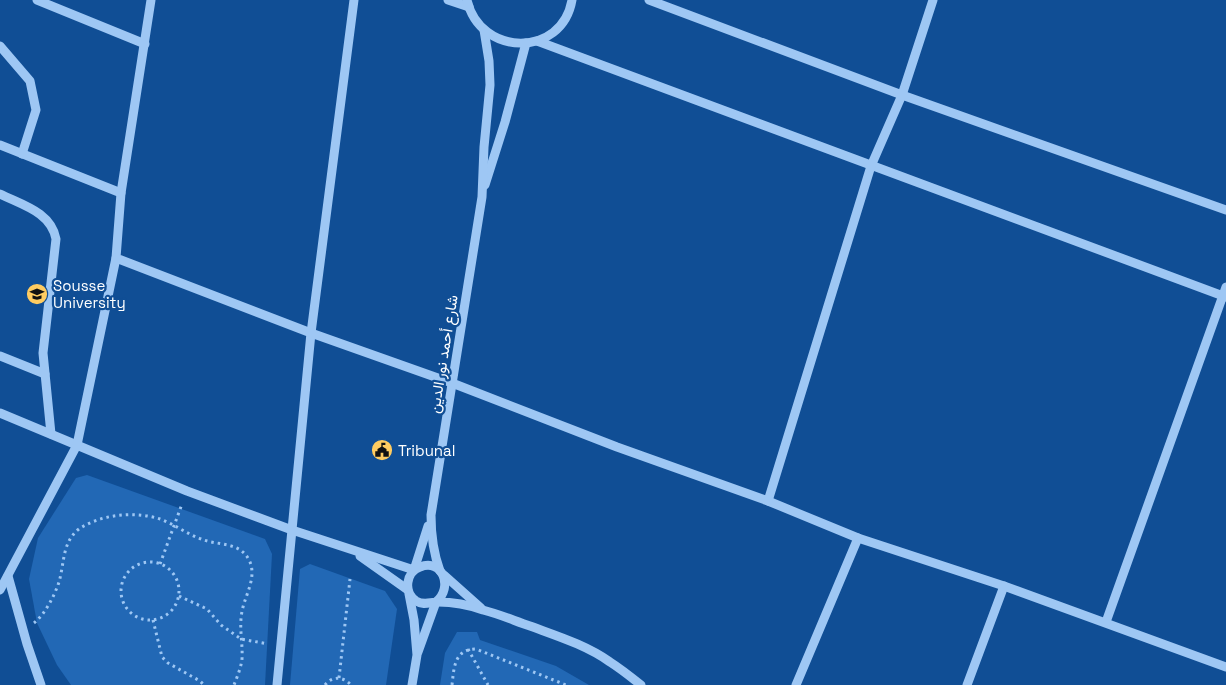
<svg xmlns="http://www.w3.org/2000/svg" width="1226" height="685" viewBox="0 0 1226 685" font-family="'Space Grotesk',Vazirmatn,sans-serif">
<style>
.green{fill:#2268b5}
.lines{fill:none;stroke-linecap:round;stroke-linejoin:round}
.path{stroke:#9ec7f4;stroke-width:3;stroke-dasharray:2.5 4;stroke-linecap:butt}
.minor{stroke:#9ec7f4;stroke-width:9}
.labels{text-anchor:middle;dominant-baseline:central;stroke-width:4.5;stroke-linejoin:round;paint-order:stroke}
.poi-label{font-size:15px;fill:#fff;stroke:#104e95;text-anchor:start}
.street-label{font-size:15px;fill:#fff;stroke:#104e95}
</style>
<rect width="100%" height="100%" fill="#104e95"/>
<g class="green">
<path d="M87 475 265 539 272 554 265 685H71L57 665 37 623 29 579 38 538 76 478Z"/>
<path d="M310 564 385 591 397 609 386 685H290L300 569Z"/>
<path d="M457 632H477L480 640 556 666 589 685H440L445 653Z"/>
</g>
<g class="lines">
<g class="path">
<circle cx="150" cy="591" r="29"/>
<path d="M160 564 182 504"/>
<path d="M179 596 207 609 221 625 241 639 268 644"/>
<path d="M153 620 162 657 168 663 200 681 204 685"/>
<path d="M34 623C45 614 53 598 58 585 65 565 61 543 79 529 101 514 135 511 160 519 174 524 187 534 201 539 218 546 241 541 250 562 256 577 247 592 243 607 238 626 243 640 242 659 241 668 237 677 234 685"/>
<path d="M468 649 488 685"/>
<path d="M339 678 350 579"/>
<path d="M325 685C332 676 343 676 351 685"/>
<path d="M452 685C454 668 454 649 476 649L566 685"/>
</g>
<g class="minor">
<path d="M37 0 145 44"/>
<path d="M151 0 121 193 116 258 311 333 452 383 617 447 768 501 858 538 1004 586 1226 667"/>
<path d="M448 0 469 7"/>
<path d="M467 0C480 57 562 58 572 0"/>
<path d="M649 0 902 95 1226 210"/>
<path d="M537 41 1226 297"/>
<path d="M0 46 30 81 36 110 22 154"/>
<path d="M0 145 121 193"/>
<path d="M485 185 505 122 526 43"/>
<path d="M0 194C22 205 51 212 56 239L43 353 51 434"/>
<path d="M0 356 45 374"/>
<path d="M0 413 187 491 292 530 414 570 428 526"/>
<path d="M768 501 871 166 902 95 933 0"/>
<path d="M360 556 408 590"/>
<path d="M440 571C433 552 431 535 431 515L482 197 484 147 490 85 489 61 484 30"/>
<path d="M444 575 481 608"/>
<path d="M8 576 27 644 41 685"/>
<path d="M0 590 77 445 116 258"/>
<path d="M409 594 414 620 417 655 412 685"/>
<path d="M436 602C454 587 442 558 420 567 406 572 403 592 416 601 424 606 430 602 438 602 453 602 469 605 483 610 499 614 515 621 530 626 557 636 586 645 610 662 621 669 631 677 641 685"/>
<path d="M1106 622 1226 287"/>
<path d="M418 652 436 602"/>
<path d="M277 685 311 333 354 0"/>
<path d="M796 685 858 538"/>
<path d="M967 685 1004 586"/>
</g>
</g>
<defs>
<g id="university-disc" transform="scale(1.125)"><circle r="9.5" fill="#ffcc61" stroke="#104e95"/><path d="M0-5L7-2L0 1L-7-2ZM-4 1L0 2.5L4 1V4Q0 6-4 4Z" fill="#111"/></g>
<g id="civic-disc" transform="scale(1.125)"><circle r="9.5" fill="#ffcc61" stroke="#104e95"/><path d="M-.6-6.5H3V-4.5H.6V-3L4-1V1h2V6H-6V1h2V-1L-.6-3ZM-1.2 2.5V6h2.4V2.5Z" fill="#111"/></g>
</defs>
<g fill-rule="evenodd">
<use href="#university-disc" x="37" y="294"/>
<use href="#civic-disc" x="382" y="450"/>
</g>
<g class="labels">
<g class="poi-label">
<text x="53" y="285">Sousse<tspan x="53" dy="17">University</tspan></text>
<text x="398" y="450">Tribunal</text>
</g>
<g class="street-label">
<text transform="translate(443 354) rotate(-81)">شارع أحمد نور الدين</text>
</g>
</g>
</svg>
